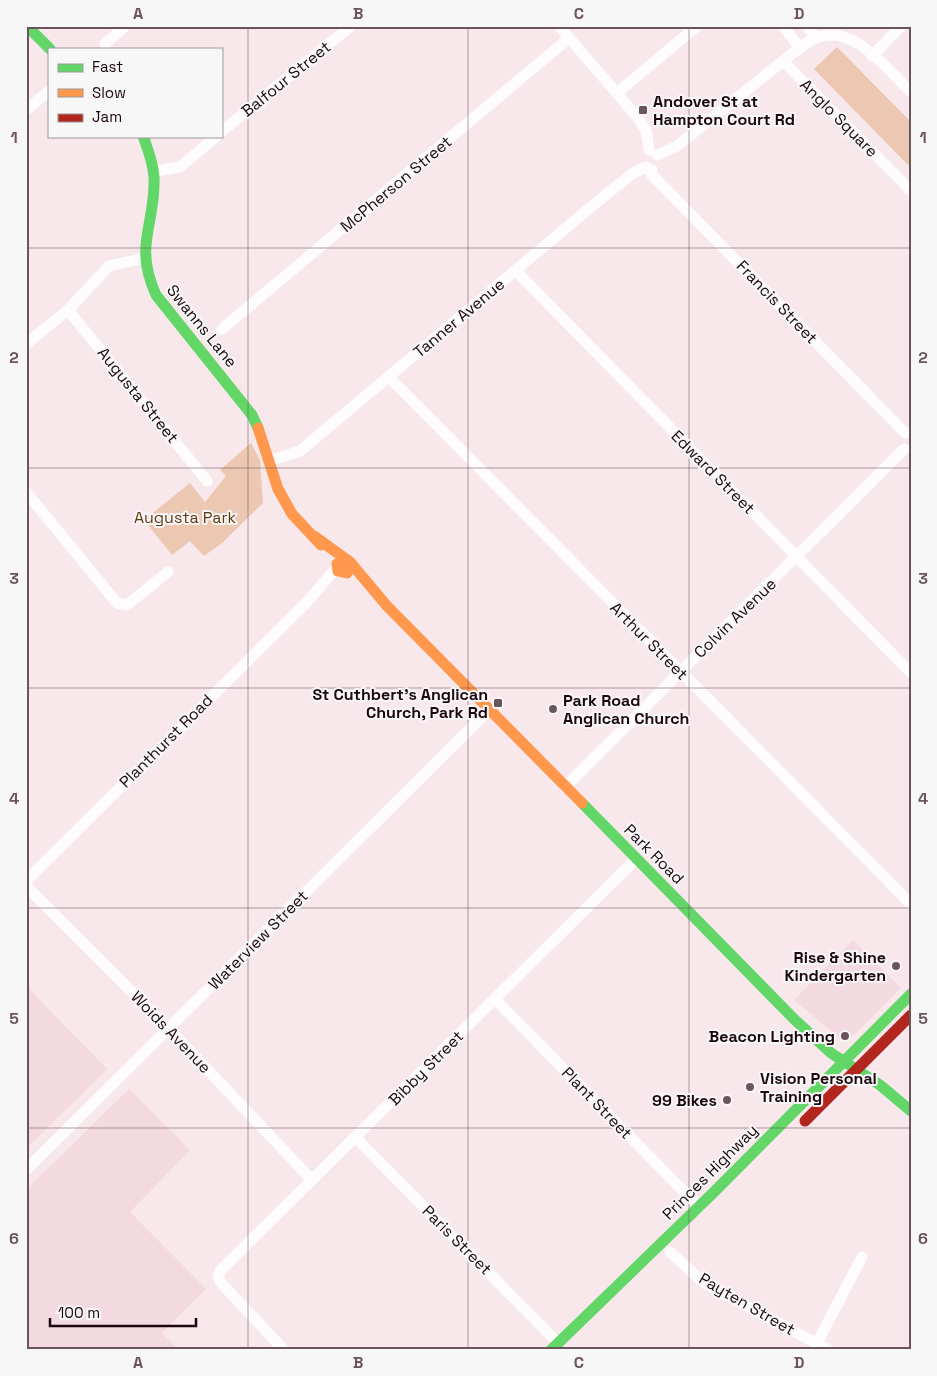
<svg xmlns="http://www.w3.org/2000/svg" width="937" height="1376" viewBox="0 0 937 1376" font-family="'Space Grotesk',sans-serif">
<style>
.built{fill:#f3dae0}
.green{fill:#ecc7b1}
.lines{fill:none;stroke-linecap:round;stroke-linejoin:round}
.street{stroke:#fefcfc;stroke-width:11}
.fast{stroke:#63d668;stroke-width:11}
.slow{stroke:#ff974d;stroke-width:11}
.jam{stroke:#b3261e;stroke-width:11}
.grid{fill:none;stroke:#6a555c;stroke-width:1;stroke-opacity:0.55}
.poi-dot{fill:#6a555c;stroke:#f7f7f7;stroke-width:2}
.labels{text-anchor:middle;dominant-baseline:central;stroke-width:4;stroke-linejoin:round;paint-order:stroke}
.street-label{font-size:16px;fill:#1d060e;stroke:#f7f7f7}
.poi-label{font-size:16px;font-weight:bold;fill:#1d060e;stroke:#f7f7f7;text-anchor:end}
.park-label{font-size:16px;fill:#603812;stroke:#f7f7f7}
.neatline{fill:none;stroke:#6a555c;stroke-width:2}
.grid-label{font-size:16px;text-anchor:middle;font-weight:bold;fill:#6a555c}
</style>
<rect width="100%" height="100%" fill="#f8e8ec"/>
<g class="built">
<path d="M853 940 901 988 849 1040H842L794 1000Z"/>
<path d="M26 986 107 1069 26 1149Z"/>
<path d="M129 1089 190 1150 130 1212 206 1289 162 1333 179 1350H26V1190Z"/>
</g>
<g class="green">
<path d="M837 47 911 122V168L814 69Z"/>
<path d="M251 443 260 460 263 503 222 543 204 556 190 541 172 555 144 520 190 483 205 502 226 476 220 470Z"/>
</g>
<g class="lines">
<g class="street">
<path d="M559 26 638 118 646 130 649 150"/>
<path d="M783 26 800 48"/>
<path d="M807 26 816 38"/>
<path d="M105 44 125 26"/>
<path d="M872 56 901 26"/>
<path d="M911 92C887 70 856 25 818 37 805 42 793 53 783 61L911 191"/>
<path d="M617 93 697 26"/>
<path d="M26 110 49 91"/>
<path d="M221 132 351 26"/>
<path d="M657 155 677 146 783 61"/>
<path d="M652 170V175L658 181 905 433"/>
<path d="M155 171 180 167 217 136"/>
<path d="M516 271 911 673"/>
<path d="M68 310 207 481"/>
<path d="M222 329 569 38"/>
<path d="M26 344 68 310 109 266 145 258"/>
<path d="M389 377 911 904"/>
<path d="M270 461 300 451 597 202 633 173 646 167"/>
<path d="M26 492 117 603 127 605 168 572"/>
<path d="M565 787 904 449"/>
<path d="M26 881 307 602 337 567"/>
<path d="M26 886 169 1029 312 1180"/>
<path d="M495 999 699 1207"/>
<path d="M355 1137 558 1343"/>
<path d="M26 1170 489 710"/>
<path d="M670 1252 704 1283 829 1350"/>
<path d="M817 1343 862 1257"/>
<path d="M284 1350 221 1283 218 1277 221 1270 636 859"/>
</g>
<g class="fast">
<path d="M27 26 50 49"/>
<path d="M143 136C148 150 153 162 154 177 156 225 133 244 156 295L252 415 258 428"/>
<path d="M582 803 795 1020 831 1053 880 1085 911 1111"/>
<path d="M551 1350 714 1192 911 994"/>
</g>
<g class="slow">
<path d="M258 428 278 489 292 514 321 545"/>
<path d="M314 536 350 562 387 606 582 803"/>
<path d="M345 560 337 564 338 571 347 573 351 566"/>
</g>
<path class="jam" d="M805 1121 911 1015"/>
</g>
<path class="grid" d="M248 26V1350M468 26V1350M689 26V1350M26 248H911M26 468H911M26 688H911M26 908H911M26 1128H911"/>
<g class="poi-dot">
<rect x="638" y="105" width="10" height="10" rx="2.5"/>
<rect x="493" y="698" width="10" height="10" rx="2.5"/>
<circle cx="553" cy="709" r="5"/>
<circle cx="896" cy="966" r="5"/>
<circle cx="845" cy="1036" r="5"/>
<circle cx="750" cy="1087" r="5"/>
<circle cx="727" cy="1100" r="5"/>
</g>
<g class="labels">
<g class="street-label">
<text transform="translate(286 79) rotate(-39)">Balfour Street</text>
<text transform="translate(839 118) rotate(45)">Anglo Square</text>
<text transform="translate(396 184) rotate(-40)">McPherson Street</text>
<text transform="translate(777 302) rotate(46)">Francis Street</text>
<text transform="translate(459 318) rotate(-40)">Tanner Avenue</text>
<text transform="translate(202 326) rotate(51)">Swanns Lane</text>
<text transform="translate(138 395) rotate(51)">Augusta Street</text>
<text transform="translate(713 472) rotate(45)">Edward Street</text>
<text transform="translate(735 618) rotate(-44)">Colvin Avenue</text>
<text transform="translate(649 641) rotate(45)">Arthur Street</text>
<text transform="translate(166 741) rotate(-45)">Planthurst Road</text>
<text transform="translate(654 854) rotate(45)">Park Road</text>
<text transform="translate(258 940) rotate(-45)">Waterview Street</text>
<text transform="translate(171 1032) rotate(46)">Woids Avenue</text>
<text transform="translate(426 1068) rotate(-45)">Bibby Street</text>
<text transform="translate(597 1103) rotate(46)">Plant Street</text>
<text transform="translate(710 1172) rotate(-45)">Princes Highway</text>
<text transform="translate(457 1240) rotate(45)">Paris Street</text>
<text transform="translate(747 1304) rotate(30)">Payten Street</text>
</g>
<g class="poi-label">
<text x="653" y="101" text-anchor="start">Andover St at<tspan x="653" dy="18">Hampton Court Rd</tspan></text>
<text x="488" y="694">St Cuthbert's Anglican<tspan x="488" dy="18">Church, Park Rd</tspan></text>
<text x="563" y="700" text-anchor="start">Park Road<tspan x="563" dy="18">Anglican Church</tspan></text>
<text x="886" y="957">Rise &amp; Shine<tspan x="886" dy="18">Kindergarten</tspan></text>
<text x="835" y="1036">Beacon Lighting</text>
<text x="760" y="1078" text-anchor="start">Vision Personal<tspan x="760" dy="18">Training</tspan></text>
<text x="717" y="1100">99 Bikes</text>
</g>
<g class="park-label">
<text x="185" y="517">Augusta Park</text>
</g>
</g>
<rect width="937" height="1376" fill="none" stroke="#f7f7f7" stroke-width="55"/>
<rect x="48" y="48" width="175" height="90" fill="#f7f7f7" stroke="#a0979a"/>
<rect x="58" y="64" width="25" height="8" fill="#63d668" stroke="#a0979a"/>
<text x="92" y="72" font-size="15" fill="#1d060e">Fast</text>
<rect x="58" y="89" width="25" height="8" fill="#ff974d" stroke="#a0979a"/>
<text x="92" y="98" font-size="15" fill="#1d060e">Slow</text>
<rect x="58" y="114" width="25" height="8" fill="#b3261e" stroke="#a0979a"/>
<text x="92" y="122" font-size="15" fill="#1d060e">Jam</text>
<path d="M50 1318v8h146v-8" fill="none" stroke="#1d060e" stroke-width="2.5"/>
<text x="58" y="1318" font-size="15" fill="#1d060e" stroke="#f7f7f7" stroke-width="4" paint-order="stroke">100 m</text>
<rect x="28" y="28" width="882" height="1320" class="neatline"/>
<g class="grid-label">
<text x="138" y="19">A</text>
<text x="358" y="19">B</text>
<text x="579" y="19">C</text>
<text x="799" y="19">D</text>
<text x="14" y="143">1</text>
<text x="923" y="143">1</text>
<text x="14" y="363">2</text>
<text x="923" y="363">2</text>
<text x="14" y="584">3</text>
<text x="923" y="584">3</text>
<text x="14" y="804">4</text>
<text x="923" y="804">4</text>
<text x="14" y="1024">5</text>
<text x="923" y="1024">5</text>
<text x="14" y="1244">6</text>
<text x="923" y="1244">6</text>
<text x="138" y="1368">A</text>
<text x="358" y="1368">B</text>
<text x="579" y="1368">C</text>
<text x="799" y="1368">D</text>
</g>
</svg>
